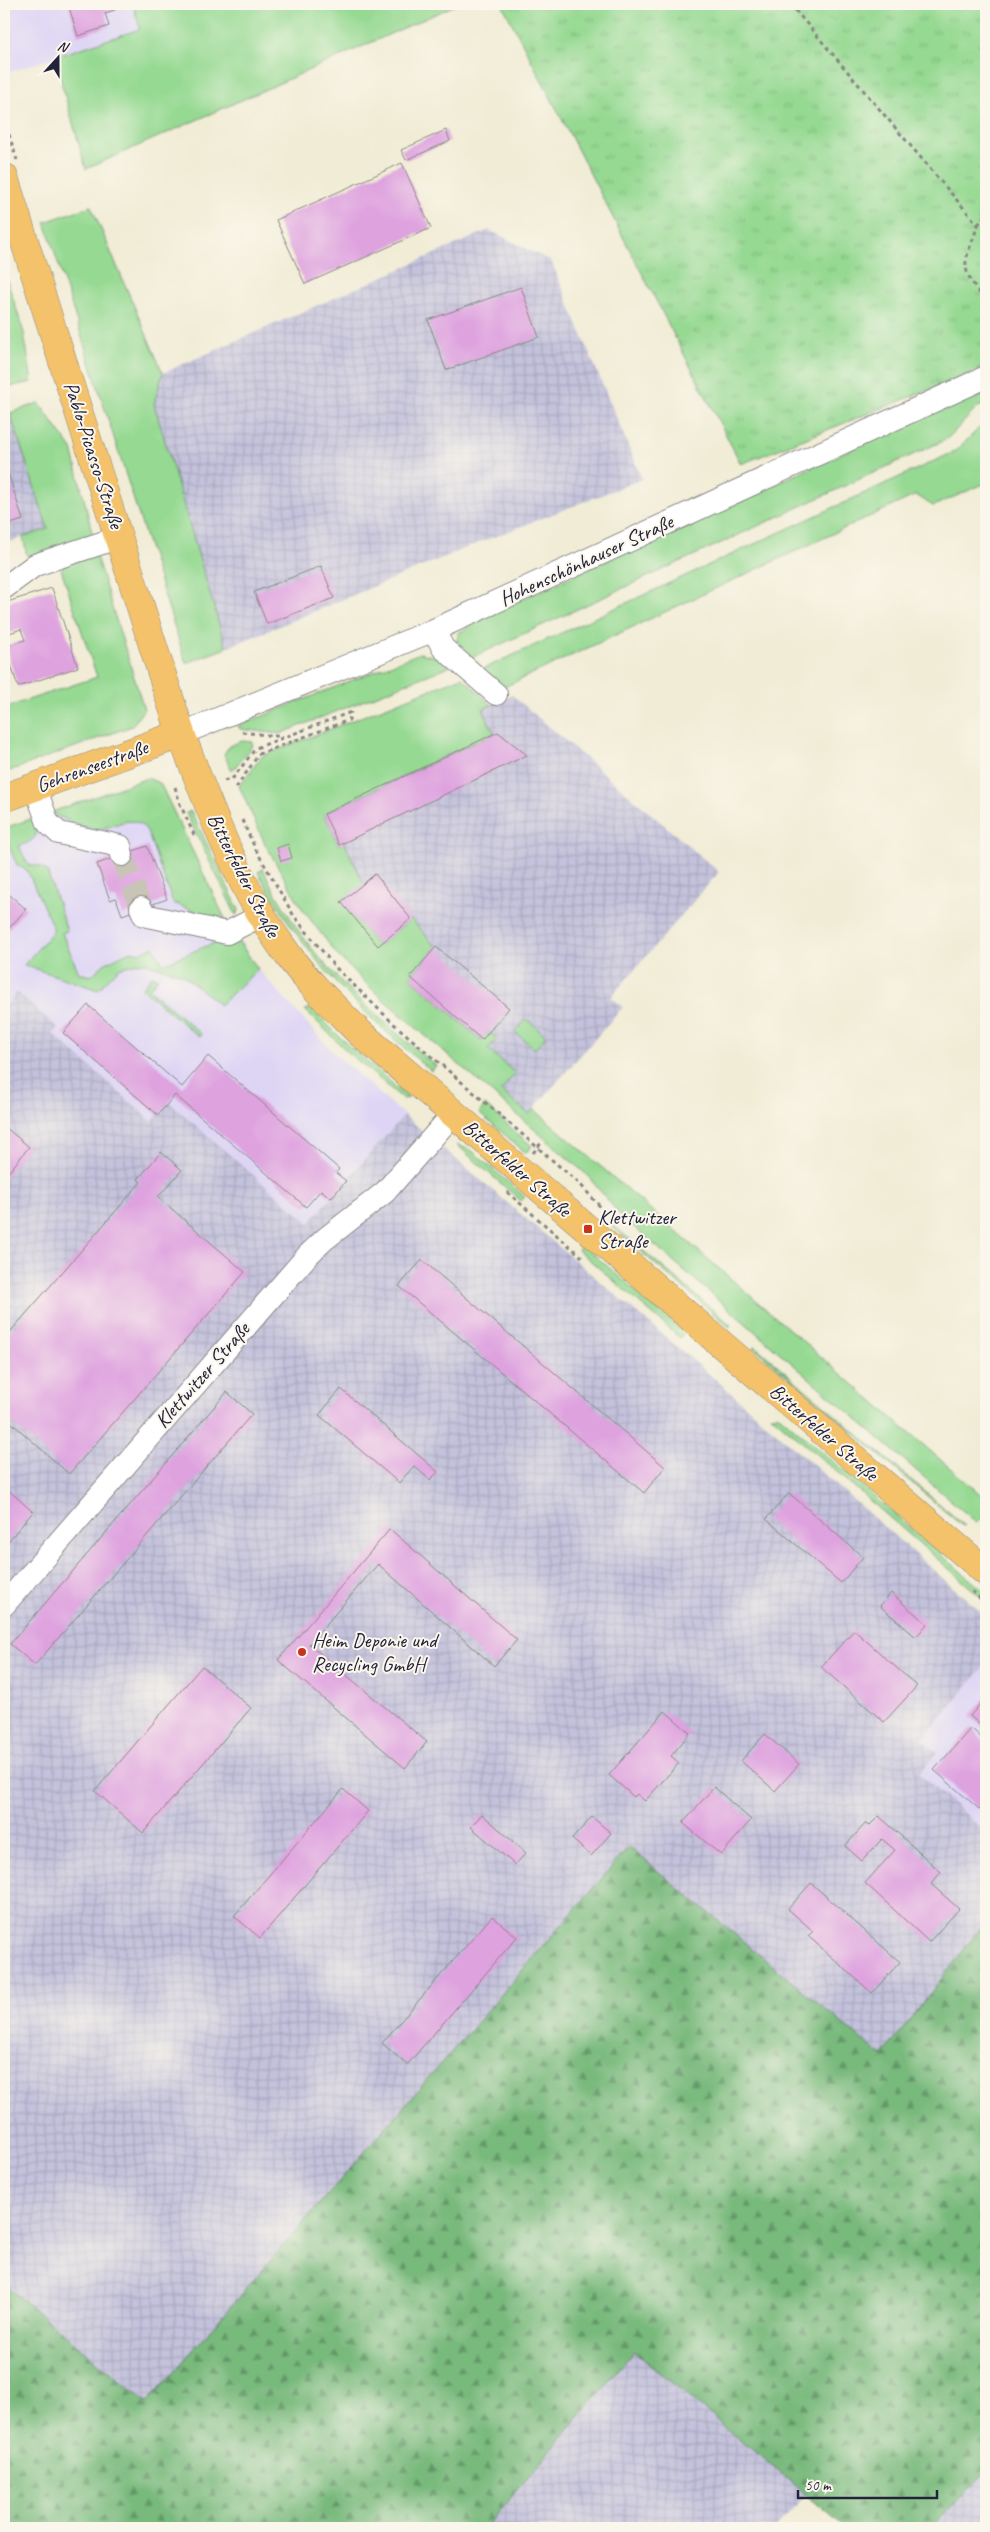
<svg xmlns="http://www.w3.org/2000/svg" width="990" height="2532" viewBox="0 0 990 2532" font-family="Caveat,sans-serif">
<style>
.built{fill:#ded5f5}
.industrial{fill:url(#industrial-grid)}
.grass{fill:#95d992;stroke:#5c7e66}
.forest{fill:url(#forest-firs);stroke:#4d6e5c}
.park{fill:url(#park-tufts);stroke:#5c7e66}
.building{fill:#dea2df}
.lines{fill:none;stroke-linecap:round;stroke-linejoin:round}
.minor-tunnel{stroke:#c8c4b6;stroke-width:22;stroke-dasharray:22 11;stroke-linecap:butt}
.minor-casing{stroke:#8a8788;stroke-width:24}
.major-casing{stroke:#8a8788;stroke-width:29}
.path{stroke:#8a8788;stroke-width:3;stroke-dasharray:4 4;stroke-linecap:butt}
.minor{stroke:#fff;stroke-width:22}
.major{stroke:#f3c26a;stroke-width:28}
.poi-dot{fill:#c8321e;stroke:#fbf7ec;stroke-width:2}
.labels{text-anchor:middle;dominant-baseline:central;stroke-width:4;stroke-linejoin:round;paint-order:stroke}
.street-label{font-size:21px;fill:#22223b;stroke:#fbf7ec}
.poi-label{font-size:21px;fill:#22223b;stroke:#fbf7ec;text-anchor:start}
</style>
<defs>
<pattern id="industrial-grid" width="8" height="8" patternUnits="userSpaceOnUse" patternTransform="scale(1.25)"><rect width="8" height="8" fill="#c3c1db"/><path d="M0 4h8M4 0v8" fill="none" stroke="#a7a6bd"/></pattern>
<pattern id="forest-firs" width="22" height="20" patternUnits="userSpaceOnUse" patternTransform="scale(1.25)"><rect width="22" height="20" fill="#78b97c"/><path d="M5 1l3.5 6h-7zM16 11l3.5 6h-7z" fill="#629667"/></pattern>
<pattern id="park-tufts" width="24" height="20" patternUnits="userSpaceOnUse" patternTransform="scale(1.25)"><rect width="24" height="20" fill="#95d992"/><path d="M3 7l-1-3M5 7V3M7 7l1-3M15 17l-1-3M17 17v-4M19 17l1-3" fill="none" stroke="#80ba7f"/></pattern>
</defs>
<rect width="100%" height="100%" fill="#fbf7ec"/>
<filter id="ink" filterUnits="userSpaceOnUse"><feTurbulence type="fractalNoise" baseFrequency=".02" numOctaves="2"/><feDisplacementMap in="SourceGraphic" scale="10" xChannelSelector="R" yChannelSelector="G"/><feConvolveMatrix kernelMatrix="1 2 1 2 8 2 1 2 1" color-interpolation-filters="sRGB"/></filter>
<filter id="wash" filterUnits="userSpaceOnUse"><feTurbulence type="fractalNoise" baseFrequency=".0096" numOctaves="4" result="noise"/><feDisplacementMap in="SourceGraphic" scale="20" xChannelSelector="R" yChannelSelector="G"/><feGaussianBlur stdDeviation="1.12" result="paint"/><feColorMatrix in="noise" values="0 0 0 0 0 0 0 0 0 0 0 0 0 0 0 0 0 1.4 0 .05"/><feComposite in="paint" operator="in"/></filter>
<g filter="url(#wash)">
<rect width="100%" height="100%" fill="#f1ecd5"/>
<g class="built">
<path d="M4 4H133L141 29 4 74Z"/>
<path d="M147 778 160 783 214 898 258 969 335 1054 404 1115 309 1223 169 1102 152 1121 53 1034 58 1028 17 993 4 1007V829Z"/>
<path d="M986 1664V1832L919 1774 937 1753 922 1740Z"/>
</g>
<g class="industrial">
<path d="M489 230 551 261 642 479 476 544 226 648 154 403 163 373Z"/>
<path d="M6 400 48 529 4 544V401Z"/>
<path d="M512 695 719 872 611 997 623 1007 529 1114 381 990 313 810 443 725Z"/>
<path d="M17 992 58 1028 53 1034 152 1121 169 1102 309 1223 404 1115 715 1379 986 1616V1664L922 1740 937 1753 919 1774 986 1832V1921L882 2056 629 1848 147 2404 4 2284V1007Z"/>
<path d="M986 2289V2528H846L806 2495 776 2528H486L634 2351 806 2495Z"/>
</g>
<g class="grass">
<path d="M133 4H458L86 169 54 57 140 29Z"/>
<path d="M91 206 163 373 154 404 226 648 186 663 45 222Z"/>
<path d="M4 270 24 333 32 382 4 388Z"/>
<path d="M986 388V404L978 407 947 439 469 659 456 649 458 633 518 601Z"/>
<path d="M39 403 72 449 93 536 27 557 23 537 48 529 10 413Z"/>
<path d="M986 421V483L933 506 916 495 504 687 481 670 956 451Z"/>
<path d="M96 556 144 709 132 726 4 773V708L97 677 61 569 66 564Z"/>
<path d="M420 653 440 658 450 666 280 734 240 729 238 726Z"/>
<path d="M462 677 492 705 483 709 494 733 324 814 339 845 344 842 364 884 342 902 378 946 411 919 436 947 410 977 481 1040 489 1032 497 1039 488 1049 515 1073 501 1091 529 1114 534 1109 986 1499V1513L977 1523 620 1215 586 1174 378 995 339 957 303 910 266 846 239 786 262 756Z"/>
<path d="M242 741 252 742 253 745 232 771 224 754 229 746Z"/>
<path d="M147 778 160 783 227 923 173 903 147 831C133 809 112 831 93 829 80 827 65 819 53 814L52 812Z"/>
<path d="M191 811 239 910 236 915 186 813Z"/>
<path d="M37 817C36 837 39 839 19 846L28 865 39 866 47 871 67 931 62 933 79 973 91 976 104 964 130 951 140 953 153 946 163 964 221 940 236 938 258 969 220 1005 182 974 142 962 119 968 98 990 24 965 54 930 27 870 17 865 5 837 7 827Z"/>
<path d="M263 869C280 903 300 937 326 965 359 1002 398 1034 436 1066L431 1071C356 1007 306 960 258 872Z"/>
<path d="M152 976 158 978 149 989 201 1034 199 1037 142 988Z"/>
<path d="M311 1008 349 1046 409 1098 403 1099 350 1054 305 1010Z"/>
<path d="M527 1019 546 1036 535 1049 515 1032Z"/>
<path d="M485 1105 532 1146 526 1153 479 1113Z"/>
<path d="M457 1145 471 1150 525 1197 521 1201Z"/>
<path d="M613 1225 731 1325 729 1327 612 1227Z"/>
<path d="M583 1245 684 1333 680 1338 578 1250Z"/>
<path d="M755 1346 965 1526 961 1525 754 1348Z"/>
<path d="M771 1415H779L986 1593V1601Z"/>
</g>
<path class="forest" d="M629 1847 882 2056 986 1921V2472L930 2528H846L634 2351 486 2528H4V2284L147 2403Z"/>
<path class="park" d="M502 4H986V367L741 464Z"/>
<g id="blocks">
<g class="building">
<path d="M68 4H113L115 10 105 13 109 26 78 36Z"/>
<path d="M446 130 450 141 406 160 401 150Z"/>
<path d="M402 163 431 228 305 284 276 220Z"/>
<path d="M521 287 539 337 446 370 428 320Z"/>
<path d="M4 460 23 520 4 526Z"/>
<path d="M321 566 334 598 267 624 254 592Z"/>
<path d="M52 588 78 667 18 687 5 646 25 640 21 629 4 635V603Z"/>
<path d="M498 732 527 755 339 845 324 814Z"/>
<path d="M288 844 292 858 281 861 277 848Z"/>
<path d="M147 846 167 899 122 915 116 898 110 900 97 864Z"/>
<path d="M375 874 411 919 378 946 341 902Z"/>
<path d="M4 890 26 909 4 934Z"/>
<path d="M436 947 509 1008 482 1040 410 977Z"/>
<path d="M88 1005 182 1087 208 1056 339 1169 336 1173 346 1181 331 1198 321 1190 306 1207 175 1095 158 1115 63 1033Z"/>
<path d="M4 1126 29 1147 4 1178Z"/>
<path d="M161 1152 182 1170 158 1197 245 1272 69 1474 4 1416V1339L141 1182 138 1179Z"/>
<path d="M422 1260 665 1467 644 1493 399 1286Z"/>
<path d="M341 1389 438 1472 430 1480 414 1466 399 1483 319 1415Z"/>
<path d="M227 1392 252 1414 35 1665 10 1644Z"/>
<path d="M4 1486 33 1512 4 1546Z"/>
<path d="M789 1493 863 1557 841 1583 766 1519Z"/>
<path d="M390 1529 517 1640 494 1666 378 1564 309 1644 427 1742 405 1768 278 1660Z"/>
<path d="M891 1593 927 1624 916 1637 880 1606Z"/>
<path d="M854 1630 917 1686 884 1722 821 1667Z"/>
<path d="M202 1666 251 1708 143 1833 95 1791Z"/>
<path d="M986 1697V1730L970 1716Z"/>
<path d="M665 1711 690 1733 671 1756 679 1763 645 1801 637 1794 634 1797 609 1775Z"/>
<path d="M971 1728 986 1742V1815L934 1770Z"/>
<path d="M765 1734 799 1764 775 1791 741 1761Z"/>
<path d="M714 1787 751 1820 721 1855 683 1823Z"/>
<path d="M343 1789 368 1811 260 1938 234 1916Z"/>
<path d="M482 1814 526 1853 515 1865 471 1827Z"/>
<path d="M879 1816 941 1872 931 1884 959 1909 929 1942 865 1883 895 1850 882 1839 862 1861 845 1846 866 1823 869 1826Z"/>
<path d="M592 1817 611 1833 591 1856 572 1839Z"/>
<path d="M811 1883 900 1962 872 1993 808 1936 813 1931 788 1909Z"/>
<path d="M492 1916 517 1937 407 2065 382 2043Z"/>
</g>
</g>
</g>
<g filter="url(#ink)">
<use href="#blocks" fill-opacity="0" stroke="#8a8788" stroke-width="1"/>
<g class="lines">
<path class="minor-tunnel" d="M122 855 141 908"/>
<g class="minor-casing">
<g id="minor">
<path d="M4 588 35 565 120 537"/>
<path d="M434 630 443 648 496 694"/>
<path d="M181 734 434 630 986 377"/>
<path d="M35 787 48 823 59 833 120 846 122 855"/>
<path d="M141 908 144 915 227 933 262 915"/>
<path d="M4 1605 308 1255 325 1239 385 1192 453 1114"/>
</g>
</g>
<g class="major-casing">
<g id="major">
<path d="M4 177 181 734C210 810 239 889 288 955 309 984 335 1008 360 1033L986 1572"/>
<path d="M4 798 181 734"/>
</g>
</g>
<g class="path">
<path d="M790 4 978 225C963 268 958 264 986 302"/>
<path d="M4 119 17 160"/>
<path d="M978 225 986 213"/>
<path d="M242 732 283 737"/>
<path d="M224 781 233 778 256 748 351 712"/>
<path d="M175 787 180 804 195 837"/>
<path d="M236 788 259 754 349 720 351 712"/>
<path d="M242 820 256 850 294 916 335 967 394 1024 580 1184 604 1211"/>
<path d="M533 1153 542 1142"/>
<path d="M507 1192 582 1257"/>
<path d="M972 1591 986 1604"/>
</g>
<use href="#minor" class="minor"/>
<use href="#major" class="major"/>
</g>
</g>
<g class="poi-dot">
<rect x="583" y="1224" width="10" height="10" rx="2.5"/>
<circle cx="302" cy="1652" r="5"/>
</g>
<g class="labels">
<g class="street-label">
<text transform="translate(94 455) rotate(72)">Pablo-Picasso-Straße</text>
<text transform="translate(586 560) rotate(-25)">Hohenschönhauser Straße</text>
<text transform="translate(92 766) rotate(-20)">Gehrenseestraße</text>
<text transform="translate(244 875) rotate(63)">Bitterfelder Straße</text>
<text transform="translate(517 1168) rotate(41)">Bitterfelder Straße</text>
<text transform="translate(202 1375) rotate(-49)">Klettwitzer Straße</text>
<text transform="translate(824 1432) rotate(41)">Bitterfelder Straße</text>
</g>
<g class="poi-label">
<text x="598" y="1217">Klettwitzer<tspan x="598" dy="24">Straße</tspan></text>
<text x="312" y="1640">Heim Deponie und<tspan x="312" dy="24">Recycling GmbH</tspan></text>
</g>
</g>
<rect width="990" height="2532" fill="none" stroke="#fbf7ec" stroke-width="20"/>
<g transform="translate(58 58) rotate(21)" stroke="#fbf7ec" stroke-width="4" paint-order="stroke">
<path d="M0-4L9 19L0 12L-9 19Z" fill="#22223b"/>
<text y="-8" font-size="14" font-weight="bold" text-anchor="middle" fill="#22223b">N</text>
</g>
<path d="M798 2490v8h139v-8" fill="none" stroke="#22223b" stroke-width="2.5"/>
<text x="805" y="2490" font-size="15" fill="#22223b" stroke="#fbf7ec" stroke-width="4" paint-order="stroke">50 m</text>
</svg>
